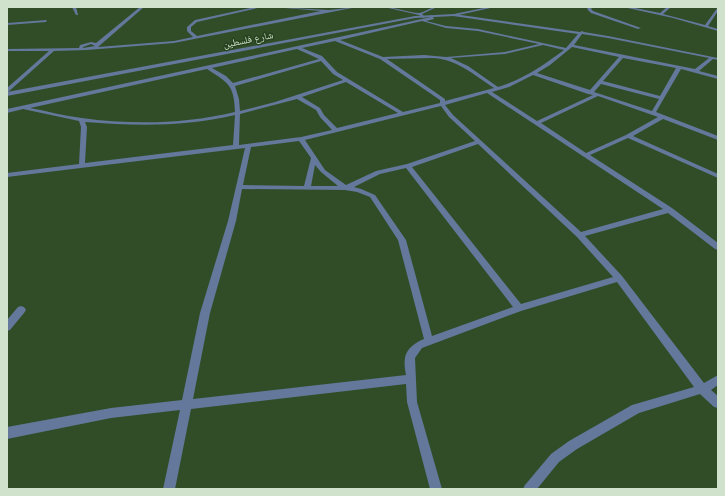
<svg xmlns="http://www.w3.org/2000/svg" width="725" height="496" viewBox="0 0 725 496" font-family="'Noto Serif','Noto Naskh Arabic',serif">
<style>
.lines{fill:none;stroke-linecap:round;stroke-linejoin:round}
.minor{fill:#63789a;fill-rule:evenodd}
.tertiary{fill:#63789a;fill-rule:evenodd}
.labels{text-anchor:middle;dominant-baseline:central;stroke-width:3;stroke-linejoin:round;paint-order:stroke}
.far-street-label{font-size:10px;fill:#d0e1cc;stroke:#26421e}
</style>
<rect width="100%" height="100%" fill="#304d28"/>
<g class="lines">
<g class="minor">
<path d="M72 7H76L78 15H76Z"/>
<path d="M140 7H144L98 47 174 41 193 37 187 31V27L195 20 255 7H262L197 22 191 27V31L197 36 321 11 273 7 329 10 357 7 174 43 87 50 54 51 7 93V88L49 51H7V49L79 48 80 45 91 42 96 43ZM91 44 95 46 83 48V47Z"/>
<path d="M384 7C396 7 409 13 419 13 425 12 430 7 437 7L422 14 425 17 423 18 419 15Z"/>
<path d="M589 7H593L591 9 593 11 641 28 638 29 591 13 587 9Z"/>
<path d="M623 7H630L660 13 667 7H671L663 14 705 25 718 7V11L708 26 718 29V31L673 18Z"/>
<path d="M454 14 580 32 582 31 584 32 608 36 718 58V60L713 59 699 71 718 76V79L681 69 656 112 718 136V140L663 119 633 136 718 174V178L628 138 590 155 672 208 718 243V250L715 249 668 213 585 236 622 276 704 383 718 375V385L711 390 718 396V408L714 407 700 394 639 413 577 449 559 462 537 489H523L525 485 551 454 569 441 632 405 694 387 617 282 521 311 422 348 415 358 417 402 442 489H430L407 402 406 384 191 409 175 489H163L180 410 111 418 7 439V427L111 408 182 400 200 313 228 221 245 148 7 177V173L79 164 81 127 79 121 23 109 7 113V109L431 17 430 16 432 15 434 19 426 21 446 26 478 29 566 48 578 34 453 16ZM422 21 446 28 478 31 539 44 505 52 446 57 424 55 383 57 340 40ZM582 34 608 38 709 58 695 69 574 45ZM335 41 380 59 440 100V103L403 112 337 72 322 56 302 48ZM543 45 564 50C544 65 522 80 498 87L468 66 451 58 505 54ZM572 47 619 57 590 90 537 73 550 65ZM297 49 319 59 233 83 226 76 212 68ZM432 58C457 59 474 75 494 88L445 101V99L387 59ZM623 58 676 68 660 96 603 81ZM321 61 333 74 343 80 275 102 240 111 239 99 235 86ZM207 69C228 83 234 84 235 112 185 124 132 125 82 118 64 116 47 111 30 108ZM533 75 588 94 593 95 537 121 492 92 509 87ZM346 82 398 113 337 128 324 115 320 108 302 97ZM601 84 659 99 652 111 594 92ZM487 93 663 209 581 232 453 115 445 105ZM598 96 658 117 626 135 586 153 541 123ZM297 99 316 110 320 117 332 130 301 137 239 145 240 114ZM441 106 449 117 475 141 407 164 376 171 346 185 325 170 305 140ZM235 115 233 145 85 163 87 127 85 122C136 126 184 127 235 115ZM299 141 311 158 304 186 243 185 251 147ZM478 144 577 237 613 277 521 304 412 167ZM315 165 321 172 338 186H311ZM406 168 513 307 432 336 406 240 375 195 361 189 354 187 380 174ZM242 189 345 190 357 192 370 197 398 240 424 339C416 342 406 349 405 358 404 363 405 370 406 375L193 399 210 313 236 221Z"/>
<path d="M47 20 46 22 7 25V23Z"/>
<path d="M21 306 24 307 26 310 24 313 10 330 7 331V320L18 307Z"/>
</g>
<path class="tertiary" d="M488 7H495L454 16 415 18 7 96V92L415 16 454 14Z"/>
</g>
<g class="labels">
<g class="far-street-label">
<text transform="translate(248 39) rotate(-11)">شارع فلسطين</text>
</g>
</g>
<rect width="725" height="496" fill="none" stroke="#d0e1cc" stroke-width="16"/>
</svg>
